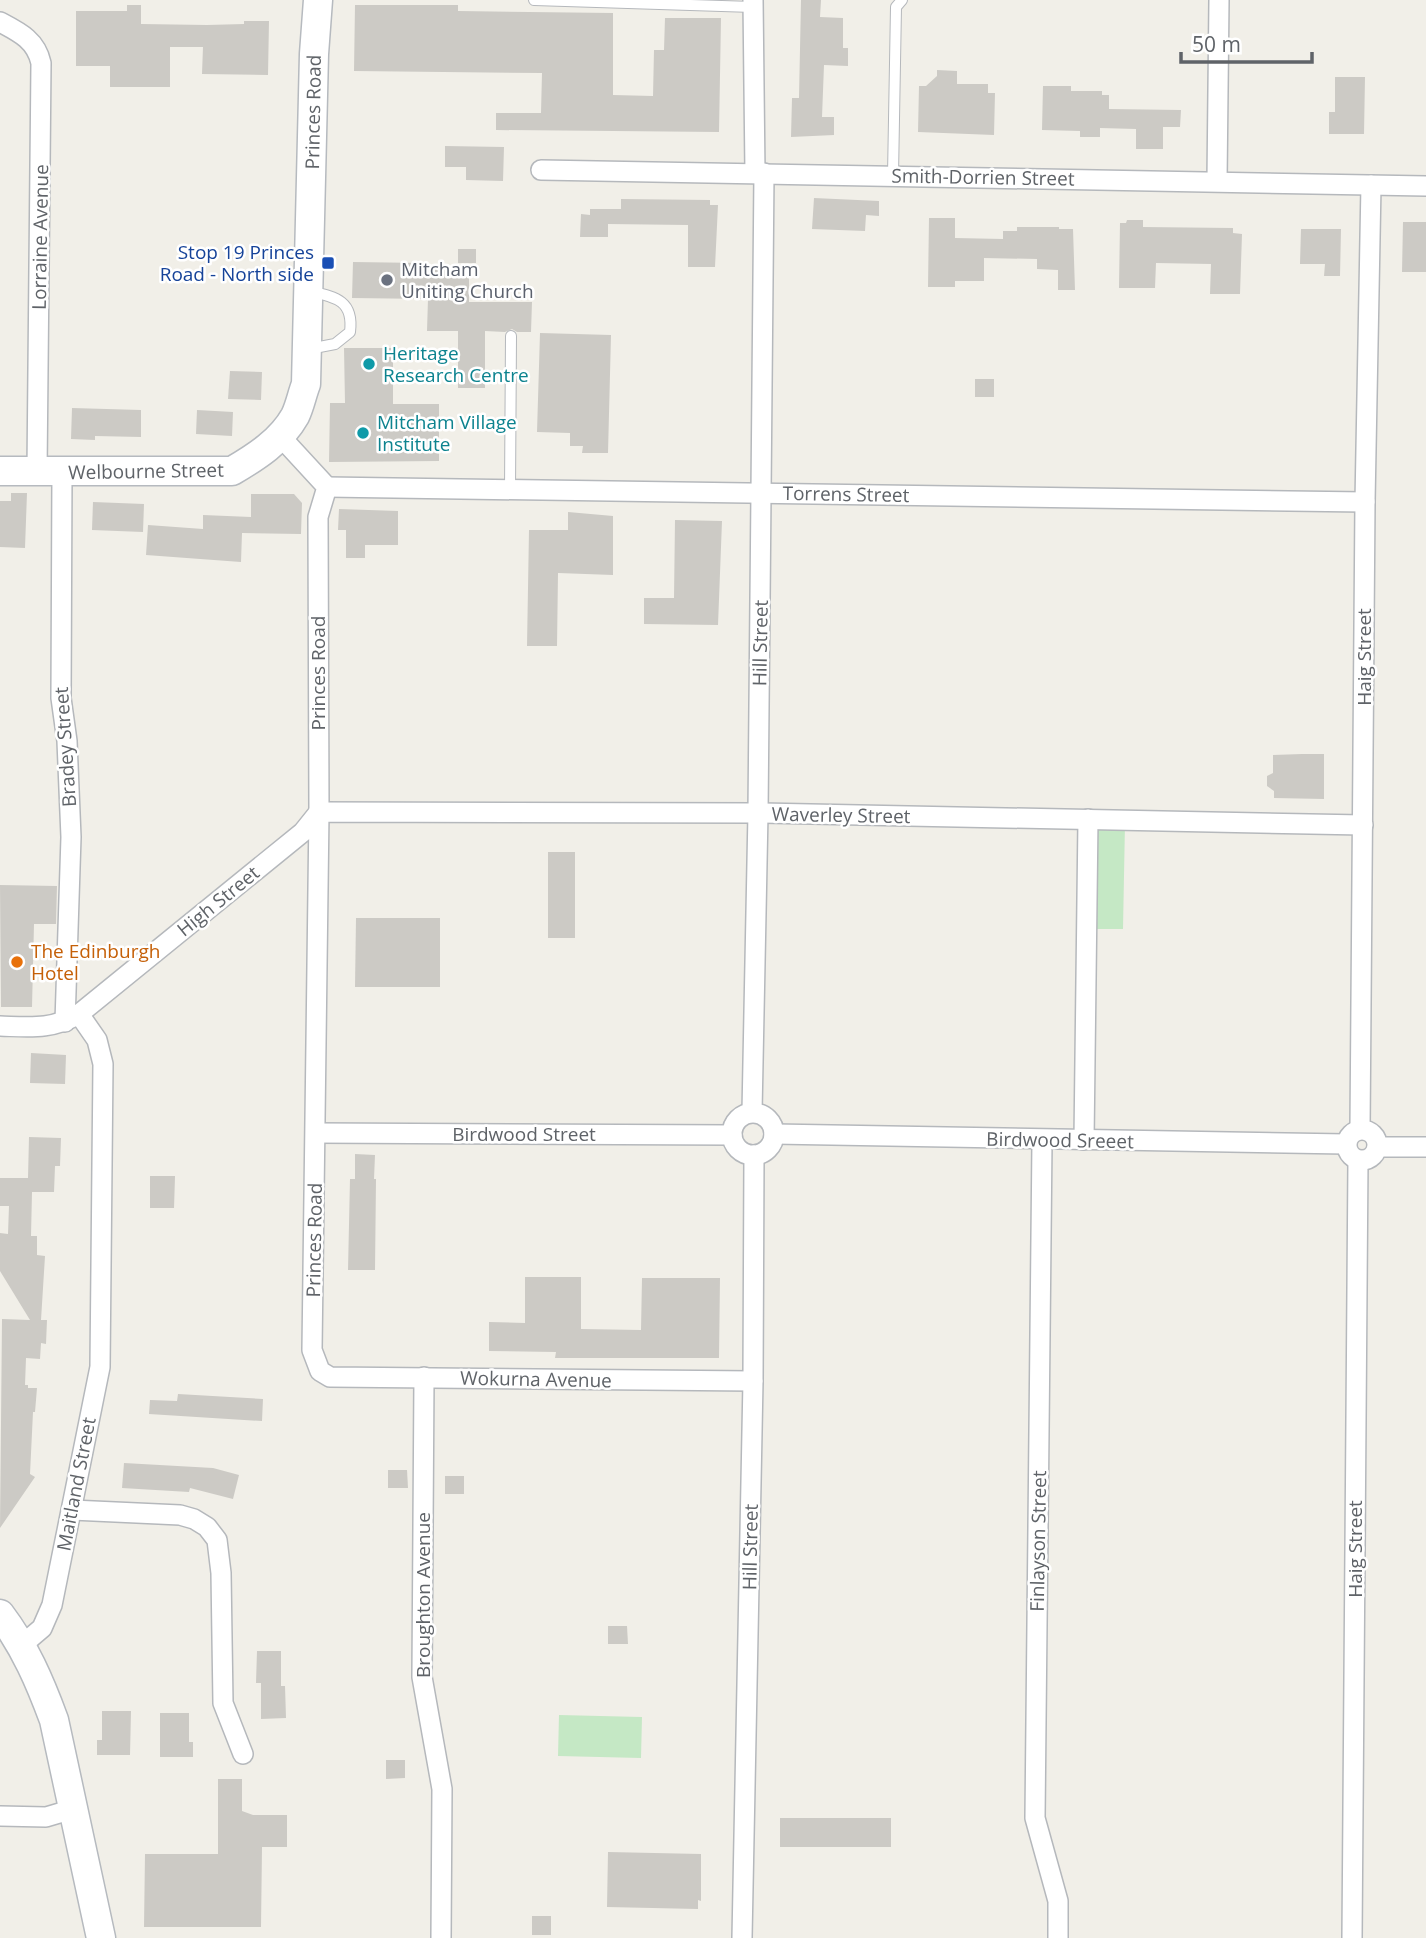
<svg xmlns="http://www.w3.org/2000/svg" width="1426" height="1938" viewBox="0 0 1426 1938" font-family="'Open Sans',sans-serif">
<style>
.green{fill:#c5e8c5}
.building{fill:#cccac5}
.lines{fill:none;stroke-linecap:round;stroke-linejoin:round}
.lane-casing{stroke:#b5b8bc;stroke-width:12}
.street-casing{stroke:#b5b8bc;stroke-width:22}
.secondary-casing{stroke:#b6babf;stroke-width:31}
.lane{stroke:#fff;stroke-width:10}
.street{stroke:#fff;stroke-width:19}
.secondary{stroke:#fff;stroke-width:28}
.transit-dot{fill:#1a4fb4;stroke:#fff;stroke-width:2.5}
.worship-dot{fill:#6b7280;stroke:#fff;stroke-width:2.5}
.culture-dot{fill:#0f9aa8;stroke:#fff;stroke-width:2.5}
.food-dot{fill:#e8710a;stroke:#fff;stroke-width:2.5}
.labels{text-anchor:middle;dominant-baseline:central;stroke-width:5;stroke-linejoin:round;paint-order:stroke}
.street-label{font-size:19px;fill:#5f6368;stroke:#fff}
.transit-label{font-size:19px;fill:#164399;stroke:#fff;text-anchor:end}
.worship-label{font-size:19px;fill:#5b616d;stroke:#fff;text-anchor:start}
.culture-label{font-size:19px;fill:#0d838f;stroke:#fff;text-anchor:start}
.food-label{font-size:19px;fill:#c56008;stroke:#fff;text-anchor:start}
</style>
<rect width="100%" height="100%" fill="#f1efe8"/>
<g class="green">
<path d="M1090 823H1125L1123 929H1089Z"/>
<path d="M559 1715 642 1717 641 1758 558 1756Z"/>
</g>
<g class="building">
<path d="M801 0H821L820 17 843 18V48H848V66L824 65 822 117H834V135L791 137 792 98H799Z"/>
<path d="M127 5H141V24L207 25 244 24V21H269L268 75 202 74 203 47H170V87H110V66H76V11H127Z"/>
<path d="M355 5H458V11L613 13V95L653 96 654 50H664L665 18H721L719 132 496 130V113H541L542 73 354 71Z"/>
<path d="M937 70 957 71V84H988V93H995L994 135 918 132 919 86H926L937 76Z"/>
<path d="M1335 77H1365L1364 134H1329V112H1335Z"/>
<path d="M1043 86H1071V91H1102V95H1109V109L1181 110 1180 127H1163V149H1136V129L1100 128V137H1080V131L1042 130Z"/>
<path d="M445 146 504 147 503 181 466 180V167H445Z"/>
<path d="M814 198 879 201V216L866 215 865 231 812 229Z"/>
<path d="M621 199 710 200V205H718L715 267H688V225L608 224V237H580L581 214 590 215V209H621Z"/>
<path d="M929 218H955V238L1003 239V231H1017V227H1059V229H1073L1075 290H1058V270L1037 269V259L984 258V281H955V287H928Z"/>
<path d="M1127 220H1143V227L1233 228V233L1242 234 1240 294H1210L1211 264 1156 263 1155 288H1119L1120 223H1126Z"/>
<path d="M1403 222H1426V272H1402Z"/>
<path d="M1301 229H1341L1340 276H1324L1325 264H1300Z"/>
<rect x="458" y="249" width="18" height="14"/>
<path d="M353 262 423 263V269H469V302H532L531 332H517L512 329 505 332 485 331V388H458V331H427L428 299 352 298Z"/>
<path d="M540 333 611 335 608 453H582L583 446H570V433L537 432Z"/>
<path d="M344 348H393V404H439V461L329 462 330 403H345Z"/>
<path d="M230 371 262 372 261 400 228 399Z"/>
<rect x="975" y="379" width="19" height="18"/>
<path d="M72 408 141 410V437L95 436V440L71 439Z"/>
<path d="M197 410 233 412 232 436 196 434Z"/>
<path d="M11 493H27L25 548 0 547V501H11Z"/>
<path d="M251 494H294L302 503 301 534 242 533 241 562 146 555 148 525 203 529V515L251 517Z"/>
<path d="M93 502 144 504 143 532 92 530Z"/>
<path d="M339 509 398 511V545H365V558H346V530H338Z"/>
<path d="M568 512 613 516V575L558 573 557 646H527L529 530H568Z"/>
<path d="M675 520 722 521 718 625 644 624V598H674Z"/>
<path d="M1302 754H1324V799L1274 798V791L1267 786V776L1273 773V755Z"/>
<rect x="548" y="852" width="27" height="86"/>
<path d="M0 885 57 886 56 924H34L32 1007H1Z"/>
<path d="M356 918H440V987H355Z"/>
<path d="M31 1053 66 1055 65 1084 30 1083Z"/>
<path d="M29 1137 61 1138 60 1166H55L54 1192H32L31 1236H37V1255L45 1256 41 1320H47L46 1344 41 1343 40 1359 26 1358 25 1385H28V1388H37L35 1412H33L30 1474 35 1477 0 1528 2 1319 30 1320 0 1271V1233L8 1234 9 1206H0V1178H28Z"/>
<path d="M355 1154 375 1155 374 1179H376L375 1270H348L350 1179H355Z"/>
<path d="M150 1176H175L174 1208H150Z"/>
<path d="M525 1277H581V1329L641 1330 642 1278H720L719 1358H555L556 1352 489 1351V1322L525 1323Z"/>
<path d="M178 1394 263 1399 262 1421 149 1414 150 1400 177 1401Z"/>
<path d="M124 1463 213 1468 239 1475 233 1499 190 1488 189 1492 122 1488Z"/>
<path d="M388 1470H407L408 1488H388Z"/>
<rect x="445" y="1476" width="19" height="18"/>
<path d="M608 1626H627L628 1644H608Z"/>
<path d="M257 1651H281V1686H285L286 1718 261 1719V1683H256Z"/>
<path d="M102 1711H131L130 1755H97V1740H102Z"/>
<path d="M160 1713H189V1742H193V1757H160Z"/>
<path d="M386 1760H405V1778L386 1779Z"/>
<path d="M218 1779H242V1811L253 1815H287V1847H262L261 1927H144L145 1854H218Z"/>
<rect x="780" y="1818" width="111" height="29"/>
<path d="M608 1852 701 1854V1901L698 1900V1909L607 1907Z"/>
<rect x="532" y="1916" width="19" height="19"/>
</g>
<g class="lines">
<g class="lane-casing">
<g id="lane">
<path d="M534 0 753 7"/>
<path d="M893 175 896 7 902 0"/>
<path d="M309 349 335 344 350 332C354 300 335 297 309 291"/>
<path d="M510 490 511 336"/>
</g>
</g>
<g class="street-casing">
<g id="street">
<path d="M753 0 755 173"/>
<path d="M0 22C19 32 36 40 41 63L37 472"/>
<path d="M541 170 1426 186"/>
<path d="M1217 181 1219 0"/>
<path d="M280 436 327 487 318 517 319 812 312 1350 320 1371 330 1377 753 1381"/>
<path d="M62 472 61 698 67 741 71 837 65 1022"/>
<path d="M327 487 1365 502"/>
<path d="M0 1026C31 1027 51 1030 79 1014L303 832 319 812 758 813 1363 825"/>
<path d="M752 1112 758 813 764 173"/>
<circle cx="753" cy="1134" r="21"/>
<path d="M1360 1129 1365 502 1371 185"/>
<circle cx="1362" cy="1145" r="15"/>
<path d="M316 1133 732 1135"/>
<path d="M774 1134 1346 1144"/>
<path d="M1084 1140 1088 819"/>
<path d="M1042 1141 1035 1818 1058 1901V1938"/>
<path d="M1377 1147H1426"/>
<path d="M424 1377 422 1677 442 1789 441 1938"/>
<path d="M72 1510 180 1515 194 1519 207 1527 217 1540 221 1573 223 1703 243 1754"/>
<path d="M22 1645 42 1628 52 1605 100 1367 103 1064 97 1040 79 1014"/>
<path d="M0 1816 46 1817 73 1809"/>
<path d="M742 1938 753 1381 754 1155"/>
<path d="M1352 1938 1358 1160"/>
</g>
</g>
<g class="secondary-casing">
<g id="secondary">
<path d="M0 471H232C256 457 281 441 295 416 300 406 302 394 306 384L314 54 318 0"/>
<path d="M0 1614C25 1647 40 1682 54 1720L101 1938"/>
</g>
</g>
<use href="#lane" class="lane"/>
<use href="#street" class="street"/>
<use href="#secondary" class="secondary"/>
</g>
<rect class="transit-dot" x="321" y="256" width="14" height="14" rx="3.5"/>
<circle class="worship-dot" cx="387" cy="280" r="7"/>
<g class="culture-dot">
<circle cx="369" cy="364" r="7"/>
<circle cx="363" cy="433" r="7"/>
</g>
<circle class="food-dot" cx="17" cy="962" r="7"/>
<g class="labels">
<g class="street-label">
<text transform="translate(313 112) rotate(-89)">Princes Road</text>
<text transform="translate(983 177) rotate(1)">Smith-Dorrien Street</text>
<text transform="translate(40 237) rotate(-89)">Lorraine Avenue</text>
<text transform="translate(146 471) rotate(-1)">Welbourne Street</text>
<text transform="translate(846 494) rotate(1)">Torrens Street</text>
<text transform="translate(760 643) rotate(-89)">Hill Street</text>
<text transform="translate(1364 657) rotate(-90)">Haig Street</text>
<text transform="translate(318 673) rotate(-90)">Princes Road</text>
<text transform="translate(65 747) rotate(-94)">Bradey Street</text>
<text transform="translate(841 815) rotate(1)">Waverley Street</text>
<text transform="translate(218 901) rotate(-39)">High Street</text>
<text x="524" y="1134">Birdwood Street</text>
<text transform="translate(1060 1140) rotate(1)">Birdwood Sreeet</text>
<text transform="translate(314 1240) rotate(-89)">Princes Road</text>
<text transform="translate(536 1379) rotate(1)">Wokurna Avenue</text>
<text transform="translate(76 1484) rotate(-79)">Maitland Street</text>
<text transform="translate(1038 1541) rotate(-89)">Finlayson Street</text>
<text transform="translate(750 1547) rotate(-89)">Hill Street</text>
<text transform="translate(1355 1549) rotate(-90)">Haig Street</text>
<text transform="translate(423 1595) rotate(-90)">Broughton Avenue</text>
</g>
<g class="transit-label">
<text x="314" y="252">Stop 19 Princes<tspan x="314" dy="22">Road - North side</tspan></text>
</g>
<g class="worship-label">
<text x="401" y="269">Mitcham<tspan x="401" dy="22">Uniting Church</tspan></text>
</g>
<g class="culture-label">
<text x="383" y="353">Heritage<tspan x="383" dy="22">Research Centre</tspan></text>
<text x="377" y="422">Mitcham Village<tspan x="377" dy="22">Institute</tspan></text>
</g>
<g class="food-label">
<text x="31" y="951">The Edinburgh<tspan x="31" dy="22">Hotel</tspan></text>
</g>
</g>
<path d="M1181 52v10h131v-10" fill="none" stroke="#5f6368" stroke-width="3.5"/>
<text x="1192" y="52" font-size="21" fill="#5f6368" stroke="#ffffff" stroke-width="5" paint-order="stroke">50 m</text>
</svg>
